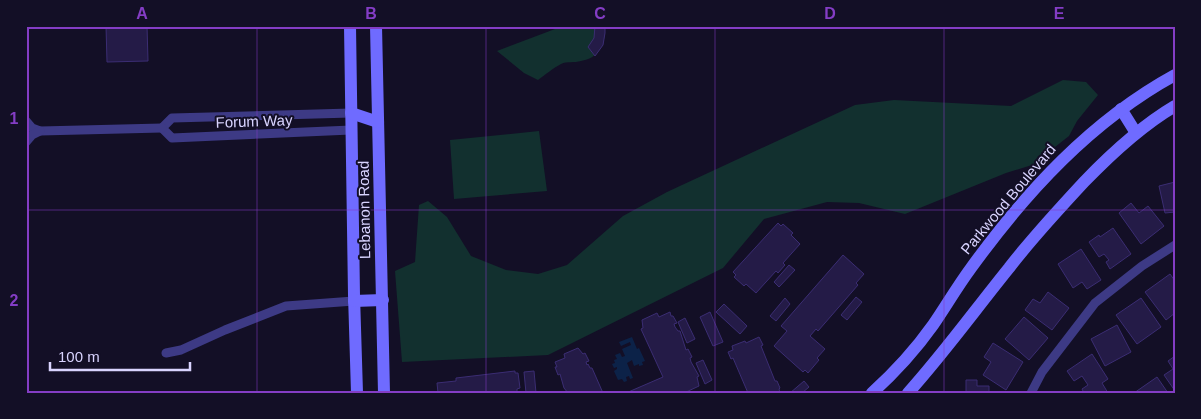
<svg xmlns="http://www.w3.org/2000/svg" width="1201" height="419" viewBox="0 0 1201 419" font-family="Arial,sans-serif">
<style>
.green{fill:#12302f}
.water{fill:#0c2248}
.building{fill:#241b47;stroke:#3b2d73}
.lines{fill:none;stroke-linecap:round;stroke-linejoin:round}
.street{stroke:#3d3a85;stroke-width:9}
.secondary{stroke:#6f6bff;stroke-width:12}
.grid{fill:none;stroke:#843dc5;stroke-width:1;stroke-opacity:0.55}
.labels{text-anchor:middle;dominant-baseline:central;stroke-width:4;stroke-linejoin:round;paint-order:stroke}
.street-label{font-size:15px;fill:#d9d4ff;stroke:#130f26}
.neatline{fill:none;stroke:#843dc5;stroke-width:2}
.grid-label{font-size:16px;text-anchor:middle;font-weight:bold;fill:#843dc5}
</style>
<rect width="100%" height="100%" fill="#130f26"/>
<g class="green">
<path d="M563 26H605C606 44 599 58 581 61 574 63 567 61 561 64 553 68 545 75 538 80L524 73 497 51Z"/>
<path d="M1063 80 1086 82 1098 95 1077 121 1069 136 1032 165 1006 173 905 214 859 203 827 202 764 219 723 268 548 355 402 362 395 271 415 262 419 205 428 201 447 217 471 256 506 270 538 274 567 265 623 216 667 192 855 105 894 100 1011 106Z"/>
<path d="M539 131 547 191 454 199 450 140Z"/>
</g>
<path class="water" d="M632 337 637 349 639 348 645 361 642 362 643 365 639 366V364L634 366 632 360 627 363 633 378 630 379 629 376 626 377 627 381 624 382 622 379 618 380 614 371 617 369V367L614 368 612 364 615 363 614 360 617 359 615 355 620 353 622 357 625 356 622 349 631 345 630 342 621 346 619 342Z"/>
<g class="building">
<path d="M106 26H147L148 61 107 62Z"/>
<path d="M595 26H605V33L603 45 595 56 588 47 594 38Z"/>
<path d="M1175 182V212L1165 213 1159 186Z"/>
<path d="M1131 203 1139 213 1148 206 1164 226 1141 244 1119 213Z"/>
<path d="M778 223 781 226 783 224 793 233 791 235 800 244 783 263 785 265 778 273 776 271 756 293 746 284 744 286 734 277 736 275 733 272Z"/>
<path d="M1113 228 1131 254 1110 269 1106 262 1109 260 1104 254 1099 257 1089 242 1099 235 1100 237Z"/>
<path d="M1081 249 1101 280 1087 289 1082 282 1073 288 1058 264Z"/>
<path d="M843 255 864 274 856 283 858 285 818 331 816 329 810 336 825 349 817 358 819 360 808 373 805 370 803 372 774 346 787 331 781 326Z"/>
<path d="M789 265 795 270 779 287 774 282Z"/>
<path d="M1170 274 1175 281V313L1166 320 1145 292Z"/>
<path d="M1048 292 1069 308 1052 330 1025 310 1033 299 1040 303Z"/>
<path d="M856 297 862 302 847 320 841 315Z"/>
<path d="M785 298 790 304 776 321 770 316Z"/>
<path d="M1141 298 1161 327 1137 344 1116 315Z"/>
<path d="M724 304 747 326 740 334 716 312Z"/>
<path d="M670 312 671 316H673L677 323 674 324 675 327 678 331H680L686 350 688 349 692 357 690 358 691 362 699 376 697 377 699 386 684 393H626L663 377 641 329 643 328 642 320 657 313 659 317Z"/>
<path d="M710 312 723 342 713 346 700 317Z"/>
<path d="M1024 317 1048 338 1029 360 1005 339Z"/>
<path d="M685 318 695 339 687 343 678 322Z"/>
<path d="M1117 325 1131 352 1105 366 1091 339Z"/>
<path d="M759 337 763 345 761 346 775 381H777L780 388 779 389 780 393H748L733 358 731 359 728 352 733 350 732 346 745 341 746 343Z"/>
<path d="M993 343 1023 362 1006 390 983 375 991 362 984 357Z"/>
<path d="M578 348 583 354 585 353 589 361 586 362 587 365 588 364 590 368H592L603 393H568L564 388 560 374 558 375 555 367H557L555 362 565 358 564 354Z"/>
<path d="M1092 354 1108 379 1102 383 1108 393H1084L1082 389 1088 385 1082 376 1074 381 1067 371Z"/>
<path d="M1175 356V391L1164 375 1173 369 1168 361Z"/>
<path d="M703 360 712 380 705 384 696 363Z"/>
<path d="M515 371V373H518L520 388 517 389V393H438L437 383 456 381V378Z"/>
<path d="M534 371 536 393H526L524 372Z"/>
<path d="M1157 377 1168 393H1134Z"/>
<path d="M966 380H977V386H989V392L1001 393H966Z"/>
<path d="M804 381 809 387 802 393H790Z"/>
</g>
<g class="lines">
<g class="street">
<path d="M351 113 172 118 162 128 172 138 351 130"/>
<path d="M26 121 32 128 40 131 162 128"/>
<path d="M26 142 32 135 40 131"/>
<path d="M166 353 181 350 225 330 286 306 354 301"/>
<path d="M1031 393 1042 372 1095 303 1142 266 1175 245"/>
</g>
<g class="secondary">
<path d="M350 26 354 295 357 393"/>
<path d="M376 26 384 393"/>
<path d="M1121 109 1136 133"/>
<path d="M351 113 378 122"/>
<path d="M354 301 383 300"/>
<path d="M872 393C894 373 916 349 933 325 946 306 957 287 971 268 1026 192 1091 121 1175 75"/>
<path d="M908 393C944 353 975 310 1009 268 1032 238 1058 210 1084 182 1111 154 1141 126 1175 106"/>
</g>
</g>
<path class="grid" d="M257 26V393M486 26V393M715 26V393M944 26V393M26 210H1175"/>
<g class="labels">
<g class="street-label">
<text transform="translate(254 121) rotate(-2)">Forum Way</text>
<text transform="translate(1008 199) rotate(-50)">Parkwood Boulevard</text>
<text transform="translate(364 210) rotate(-91)">Lebanon Road</text>
</g>
</g>
<rect width="1201" height="419" fill="none" stroke="#130f26" stroke-width="55"/>
<path d="M50 362v8h140v-8" fill="none" stroke="#d9d4ff" stroke-width="2.5"/>
<text x="58" y="362" font-size="15" fill="#d9d4ff" stroke="#130f26" stroke-width="4" paint-order="stroke">100 m</text>
<rect x="28" y="28" width="1146" height="364" class="neatline"/>
<g class="grid-label">
<text x="142" y="19">A</text>
<text x="371" y="19">B</text>
<text x="600" y="19">C</text>
<text x="830" y="19">D</text>
<text x="1059" y="19">E</text>
<text x="14" y="124">1</text>
<text x="14" y="306">2</text>
</g>
</svg>
